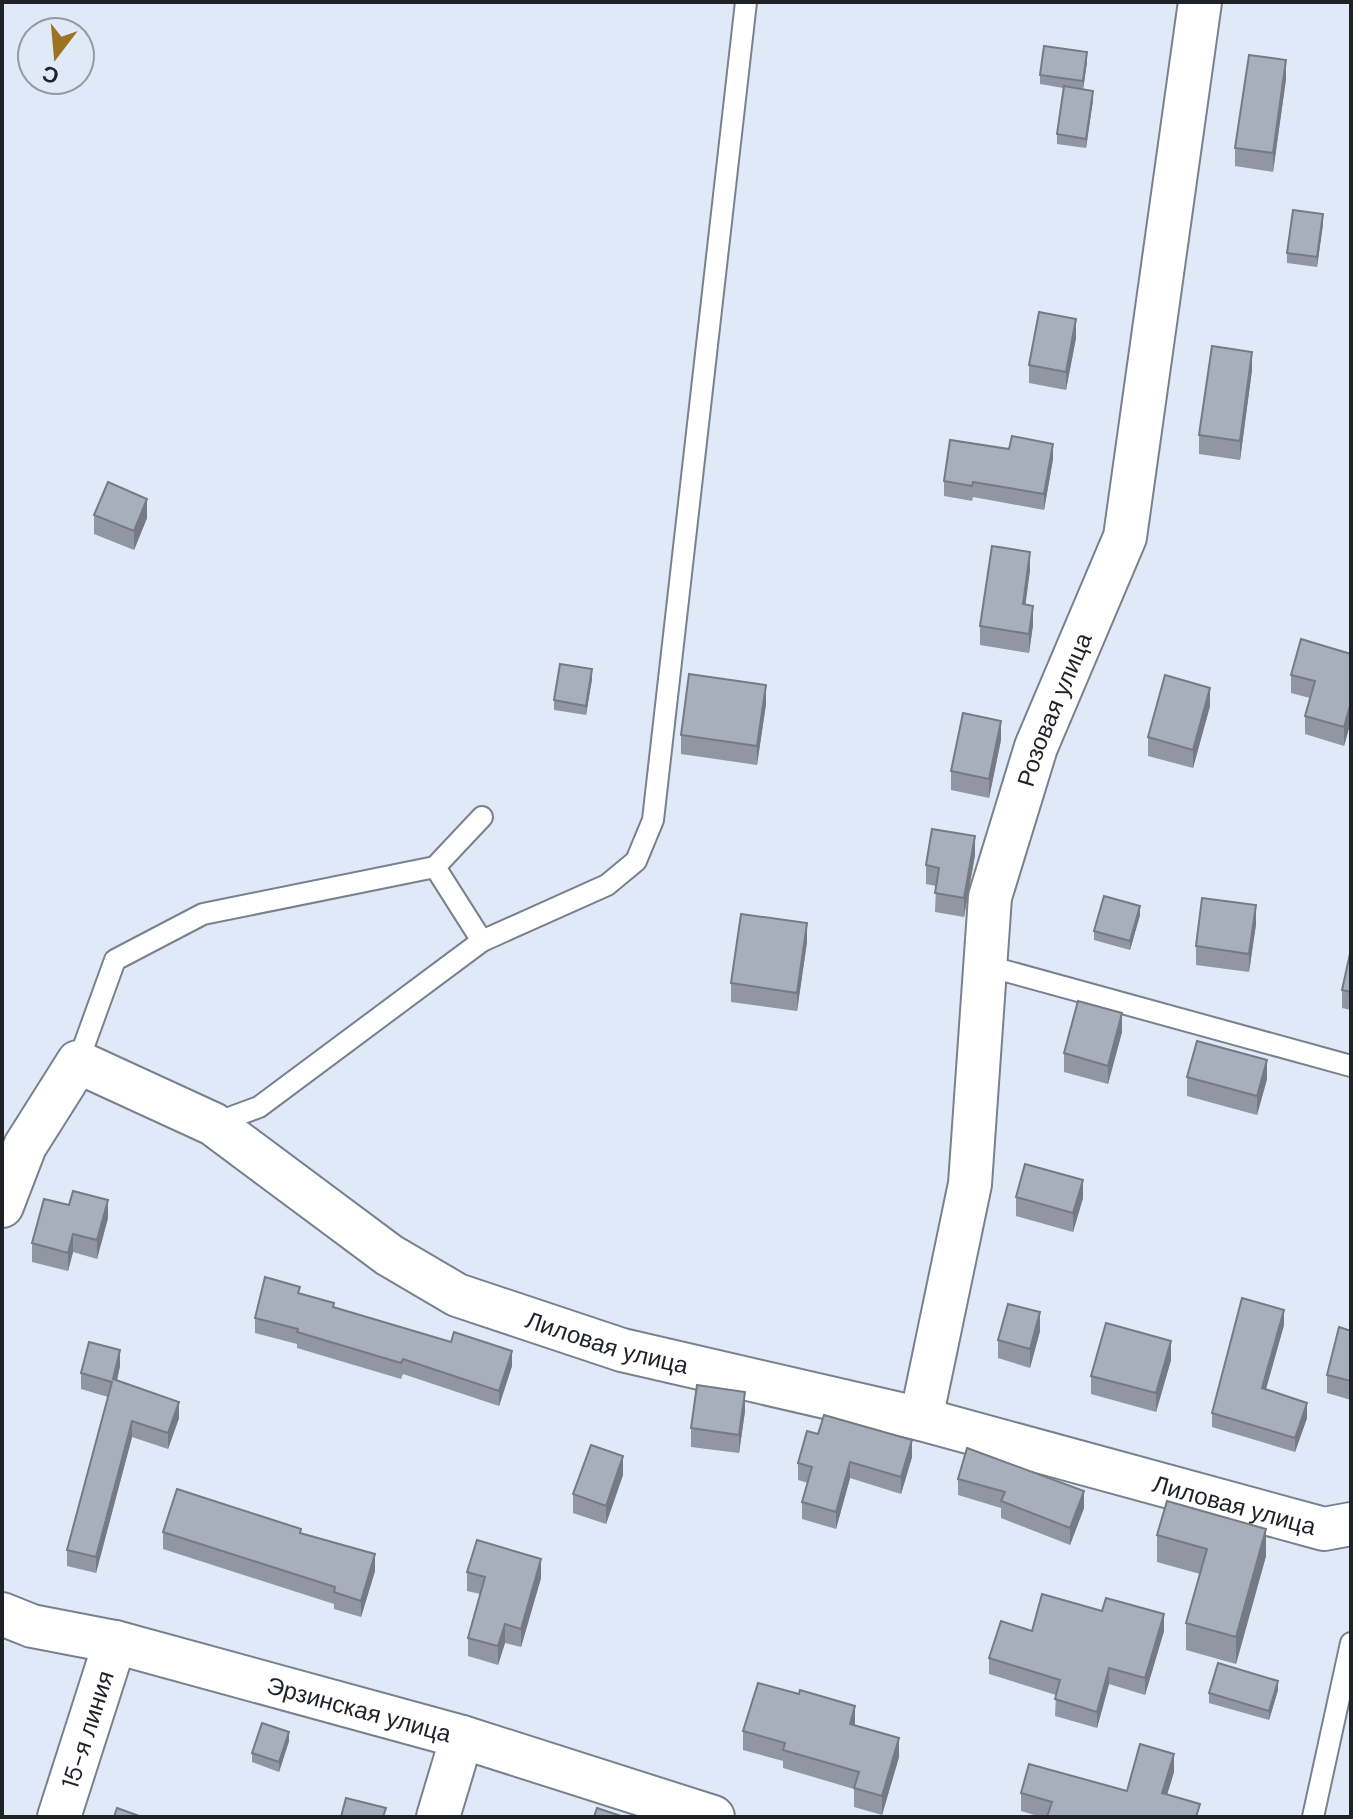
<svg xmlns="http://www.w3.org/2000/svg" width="1353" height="1819" viewBox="0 0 1353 1819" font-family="'DM Sans',sans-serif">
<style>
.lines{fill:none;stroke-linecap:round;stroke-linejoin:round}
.lane-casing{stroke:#79818d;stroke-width:24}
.street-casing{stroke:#79818d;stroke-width:46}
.lane{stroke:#fff;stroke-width:20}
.street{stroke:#fff;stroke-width:42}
.wall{fill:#9096a2}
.shaded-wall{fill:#757a84}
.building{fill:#a7afbc;stroke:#757a84;stroke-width:2}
.labels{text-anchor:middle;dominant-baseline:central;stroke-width:6;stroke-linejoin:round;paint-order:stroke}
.street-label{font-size:24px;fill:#1e2126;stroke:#e0e9f7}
</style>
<rect width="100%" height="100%" fill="#e0e9f7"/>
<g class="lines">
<g class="lane-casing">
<g id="lane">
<path d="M435 867 482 941"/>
<path d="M984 965 1351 1066"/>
<path d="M78 1062 115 960 203 914 435 867 482 817"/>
<path d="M213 1124 259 1107 482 941 607 885 636 861 653 820 746 2"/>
<path d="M1313 1817 1351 1643"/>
</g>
</g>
<g class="street-casing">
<g id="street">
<path id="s1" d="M2 1206 25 1146 78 1062 213 1124 389 1255 457 1295 622 1350 921 1419 1324 1529 1351 1524"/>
<path id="s2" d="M921 1419 970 1184 990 897 1036 747 1125 537 1200 2"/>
<path id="s3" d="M2 1614 32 1626 115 1642 462 1737 713 1817"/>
<path id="s4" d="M59 1817 115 1642"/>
<path d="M438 1817 462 1737"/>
</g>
</g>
<use href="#lane" class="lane"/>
<use href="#street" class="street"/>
</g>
<g class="wall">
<path d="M1087 62 1083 89 1093 100 1086 148 1057 144V134L1063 88 1040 84V75Z"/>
<path d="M1286 79 1273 172 1235 166V148Z"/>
<path d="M1323 224 1317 267 1287 263V253Z"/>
<path d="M1076 338 1066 390 1029 383V365Z"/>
<path d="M1252 370 1240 460 1199 454V435Z"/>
<path d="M1053 459 1044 510 973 497 972 501 944 496V481Z"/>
<path d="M94 515 147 518 134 550 94 534Z"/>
<path d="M1030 570 1025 605 1033 625 1029 653 980 645V626Z"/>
<path d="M1351 654V721L1344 746 1305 734V716L1310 698 1291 693V675Z"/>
<path d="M592 679 586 715 554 710V700Z"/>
<path d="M766 704 757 765 681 754V735Z"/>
<path d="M1210 706 1193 768 1148 756V737Z"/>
<path d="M1001 740 989 798 951 790V771Z"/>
<path d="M975 855 964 917 935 912 936 886 926 884V865Z"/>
<path d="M1140 915 1130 950 1094 940V931Z"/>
<path d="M1256 924 1249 972 1196 965V946Z"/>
<path d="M807 942 797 1011 731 1002V983Z"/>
<path d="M1351 949V1010L1342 1008V990Z"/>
<path d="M1122 1032 1108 1084 1064 1072V1053Z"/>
<path d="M1187 1077 1267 1079 1257 1115 1187 1096Z"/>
<path d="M1016 1197 1083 1198 1073 1232 1016 1216Z"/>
<path d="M69 1205 108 1218 97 1259 73 1252 68 1271 32 1262V1243Z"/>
<path d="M300 1294 334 1307 512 1366 499 1406 403 1374 401 1379 297 1348V1344L255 1333V1318Z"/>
<path d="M1284 1325 1266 1389 1307 1418 1295 1452 1212 1427V1413Z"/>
<path d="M1040 1331 1030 1368 998 1358V1340Z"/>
<path d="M1351 1331V1400L1327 1393V1375Z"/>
<path d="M1171 1360 1156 1412 1091 1394V1376Z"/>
<path d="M120 1366 117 1381 179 1418 168 1449 132 1437 96 1573 67 1566V1550L108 1397 81 1389V1373Z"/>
<path d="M745 1411 739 1453 691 1447V1428Z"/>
<path d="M912 1457 901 1494 850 1478 836 1529 802 1519V1502L808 1483 798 1480V1463Z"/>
<path d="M623 1475 606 1524 573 1513V1494Z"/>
<path d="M958 1479 1084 1508 1070 1545 1001 1518V1508L958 1495Z"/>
<path d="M163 1532 301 1533 375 1571 361 1617 334 1609V1604L163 1549Z"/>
<path d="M1157 1535 1266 1556 1236 1664 1186 1650V1623L1200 1574 1157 1562Z"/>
<path d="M467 1572 541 1578 521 1647 505 1643 498 1665 468 1656V1638L480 1594 467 1591Z"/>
<path d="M1032 1631H1164L1145 1695 1109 1684 1097 1728 1055 1716 1056 1695 989 1674V1658Z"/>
<path d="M1278 1690 1269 1720 1209 1703V1693Z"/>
<path d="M855 1726 899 1757 882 1815 854 1807V1789L783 1768V1761L743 1750V1731Z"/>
<path d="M289 1741 279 1772 252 1762V1753Z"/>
<path d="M1174 1772 1167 1795 1200 1817H1041L1021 1811V1793L1127 1791Z"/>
</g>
<g class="shaded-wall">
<path d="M1087 52V62L1083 90V81Z"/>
<path d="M1286 60V79L1273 172V153Z"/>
<path d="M1093 91V100L1086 148V139Z"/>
<path d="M1323 214V224L1317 267V257Z"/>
<path d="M1076 319V338L1066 390V372Z"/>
<path d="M1252 352V370L1240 460V441Z"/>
<path d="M1053 444V459L1044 510V494Z"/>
<path d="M147 499V518L134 550V531Z"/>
<path d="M1030 552V570L1023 623V604Z"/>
<path d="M1033 606V625L1029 653V634Z"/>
<path d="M592 669V679L586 715V706Z"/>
<path d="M766 685V704L757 765V746Z"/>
<path d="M1210 688V706L1193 768V750Z"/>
<path d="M1351 702V721L1344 746V727Z"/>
<path d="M1001 721V740L989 798V779Z"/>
<path d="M975 836V855L964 917V898Z"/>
<path d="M1256 905V924L1249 972V954Z"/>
<path d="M1140 906V915L1130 950V941Z"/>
<path d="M807 923V942L797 1011V993Z"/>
<path d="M1122 1013V1032L1108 1084V1066Z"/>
<path d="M1267 1060V1079L1257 1115V1096Z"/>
<path d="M1083 1180V1198L1073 1232V1213Z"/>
<path d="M108 1200V1218L97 1259V1240Z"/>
<path d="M73 1234V1252L68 1271V1253Z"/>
<path d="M1284 1310V1325L1262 1403V1388Z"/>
<path d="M1040 1312V1331L1030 1368V1349Z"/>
<path d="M1171 1341V1360L1156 1412V1393Z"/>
<path d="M120 1350V1366L113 1395V1379Z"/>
<path d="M512 1351V1366L499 1406V1391Z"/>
<path d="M745 1392V1411L739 1453V1435Z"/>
<path d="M179 1402V1418L168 1449V1433Z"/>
<path d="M1307 1403V1418L1295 1452V1438Z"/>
<path d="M132 1421V1437L96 1573V1557Z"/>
<path d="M912 1440V1457L901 1494V1477Z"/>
<path d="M623 1456V1475L606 1524V1506Z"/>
<path d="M850 1462V1478L836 1529V1512Z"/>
<path d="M1084 1491V1508L1070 1545V1528Z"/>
<path d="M1266 1529V1556L1236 1664V1637Z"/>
<path d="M375 1554V1571L361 1617V1601Z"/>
<path d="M541 1559V1578L521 1647V1629Z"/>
<path d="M1164 1614V1631L1145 1695V1678Z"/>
<path d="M505 1624V1643L498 1665V1646Z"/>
<path d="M1109 1668V1684L1097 1728V1712Z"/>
<path d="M1278 1681V1690L1269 1720V1711Z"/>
<path d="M855 1706V1725L850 1743V1724Z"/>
<path d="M289 1732V1741L279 1772V1762Z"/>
<path d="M899 1738V1757L882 1815V1796Z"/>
<path d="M1174 1754V1772L1162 1811V1793Z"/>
</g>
<g class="building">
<path d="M1044 46 1087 52 1083 81 1040 75Z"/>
<path d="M1249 55 1286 60 1273 153 1235 148Z"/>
<path d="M1064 86 1093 91 1086 139 1057 134Z"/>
<path d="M1293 210 1323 214 1317 257 1287 253Z"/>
<path d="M1039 312 1076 319 1066 372 1029 365Z"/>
<path d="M1212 346 1252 352 1240 441 1199 435Z"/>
<path d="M1012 436 1053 444 1044 494 973 482 972 486 944 481 950 440 1009 449Z"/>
<path d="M108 482 147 499 134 531 94 515Z"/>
<path d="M992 546 1030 552 1023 604 1033 606 1029 634 980 626Z"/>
<path d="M1301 639 1351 654V702L1344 727 1305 716 1315 681 1291 675Z"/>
<path d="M560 664 592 669 586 706 554 700Z"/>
<path d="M689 674 766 685 757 746 681 735Z"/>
<path d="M1165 675 1210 688 1193 750 1148 737Z"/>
<path d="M963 713 1001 721 989 779 951 771Z"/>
<path d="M932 829 975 836 964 898 935 893 939 868 926 865Z"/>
<path d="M1104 896 1140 906 1130 941 1094 931Z"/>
<path d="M1202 898 1256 905 1249 954 1196 946Z"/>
<path d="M741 914 807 923 797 993 731 983Z"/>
<path d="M1351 949V992L1342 990Z"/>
<path d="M1078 1001 1122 1013 1108 1066 1064 1053Z"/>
<path d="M1197 1041 1267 1060 1257 1096 1187 1077Z"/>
<path d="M1025 1164 1083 1180 1073 1213 1016 1197Z"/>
<path d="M73 1191 108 1200 97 1240 73 1234 68 1253 32 1243 44 1199 69 1205Z"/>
<path d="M265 1277 300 1287 298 1293 334 1303 333 1307 451 1342 454 1332 512 1351 499 1391 403 1359 401 1363 297 1332 298 1329 255 1318Z"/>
<path d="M1242 1298 1284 1310 1262 1388 1307 1403 1295 1438 1212 1413Z"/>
<path d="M1008 1304 1040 1312 1030 1349 998 1340Z"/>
<path d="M1106 1323 1171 1341 1156 1393 1091 1376Z"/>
<path d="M1339 1327 1351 1331V1381L1327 1375Z"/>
<path d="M89 1342 120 1350 113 1379 179 1402 168 1433 132 1421 96 1557 67 1550 112 1382 81 1373Z"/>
<path d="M697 1385 745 1392 739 1435 691 1428Z"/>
<path d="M824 1415 912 1440 901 1477 850 1462 836 1512 802 1502 812 1467 798 1463 807 1431 818 1434Z"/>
<path d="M591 1445 623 1456 606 1506 573 1494Z"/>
<path d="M967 1448 1084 1491 1070 1528 1001 1501 1005 1492 958 1479Z"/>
<path d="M177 1489 301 1529 300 1533 375 1554 361 1601 334 1592 335 1587 163 1532Z"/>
<path d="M1167 1501 1266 1529 1236 1637 1186 1623 1207 1549 1157 1535Z"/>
<path d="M477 1540 541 1559 521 1629 505 1624 498 1646 468 1638 485 1577 467 1572Z"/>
<path d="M1042 1594 1102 1611 1106 1598 1164 1614 1145 1678 1109 1668 1097 1712 1055 1699 1060 1680 989 1658 1001 1621 1032 1631Z"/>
<path d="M1218 1663 1278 1681 1269 1711 1209 1693Z"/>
<path d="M758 1683 799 1694 800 1690 855 1706 850 1724 899 1738 882 1796 854 1788 859 1772 783 1750 785 1743 743 1731Z"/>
<path d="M262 1723 289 1732 279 1762 252 1753Z"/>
<path d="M1140 1744 1174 1754 1162 1793 1200 1804 1196 1817H1047L1052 1802 1021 1793 1029 1764 1127 1791Z"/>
<path d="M346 1798 386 1808 383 1817H341Z"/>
<path d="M117 1808 142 1817H114Z"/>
<path d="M597 1808 624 1817H594Z"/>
</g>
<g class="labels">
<g class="street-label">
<text stroke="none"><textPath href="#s2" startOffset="726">Розовая улица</textPath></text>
<text stroke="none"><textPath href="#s1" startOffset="768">Лиловая улица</textPath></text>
<text stroke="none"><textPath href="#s1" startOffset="1416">Лиловая улица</textPath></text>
<text stroke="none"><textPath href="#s3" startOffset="370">Эрзинская улица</textPath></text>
<text stroke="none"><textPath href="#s4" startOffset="92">15-я линия</textPath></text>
</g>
</g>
<rect width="1353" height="1819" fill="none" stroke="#1e2126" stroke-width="8"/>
<g transform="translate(56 56) rotate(196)"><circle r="38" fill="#e0e9f7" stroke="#9299a3" stroke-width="2"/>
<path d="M0-6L14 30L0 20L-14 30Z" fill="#9d7321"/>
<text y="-12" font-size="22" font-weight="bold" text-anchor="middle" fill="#1e2126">С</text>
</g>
</svg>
